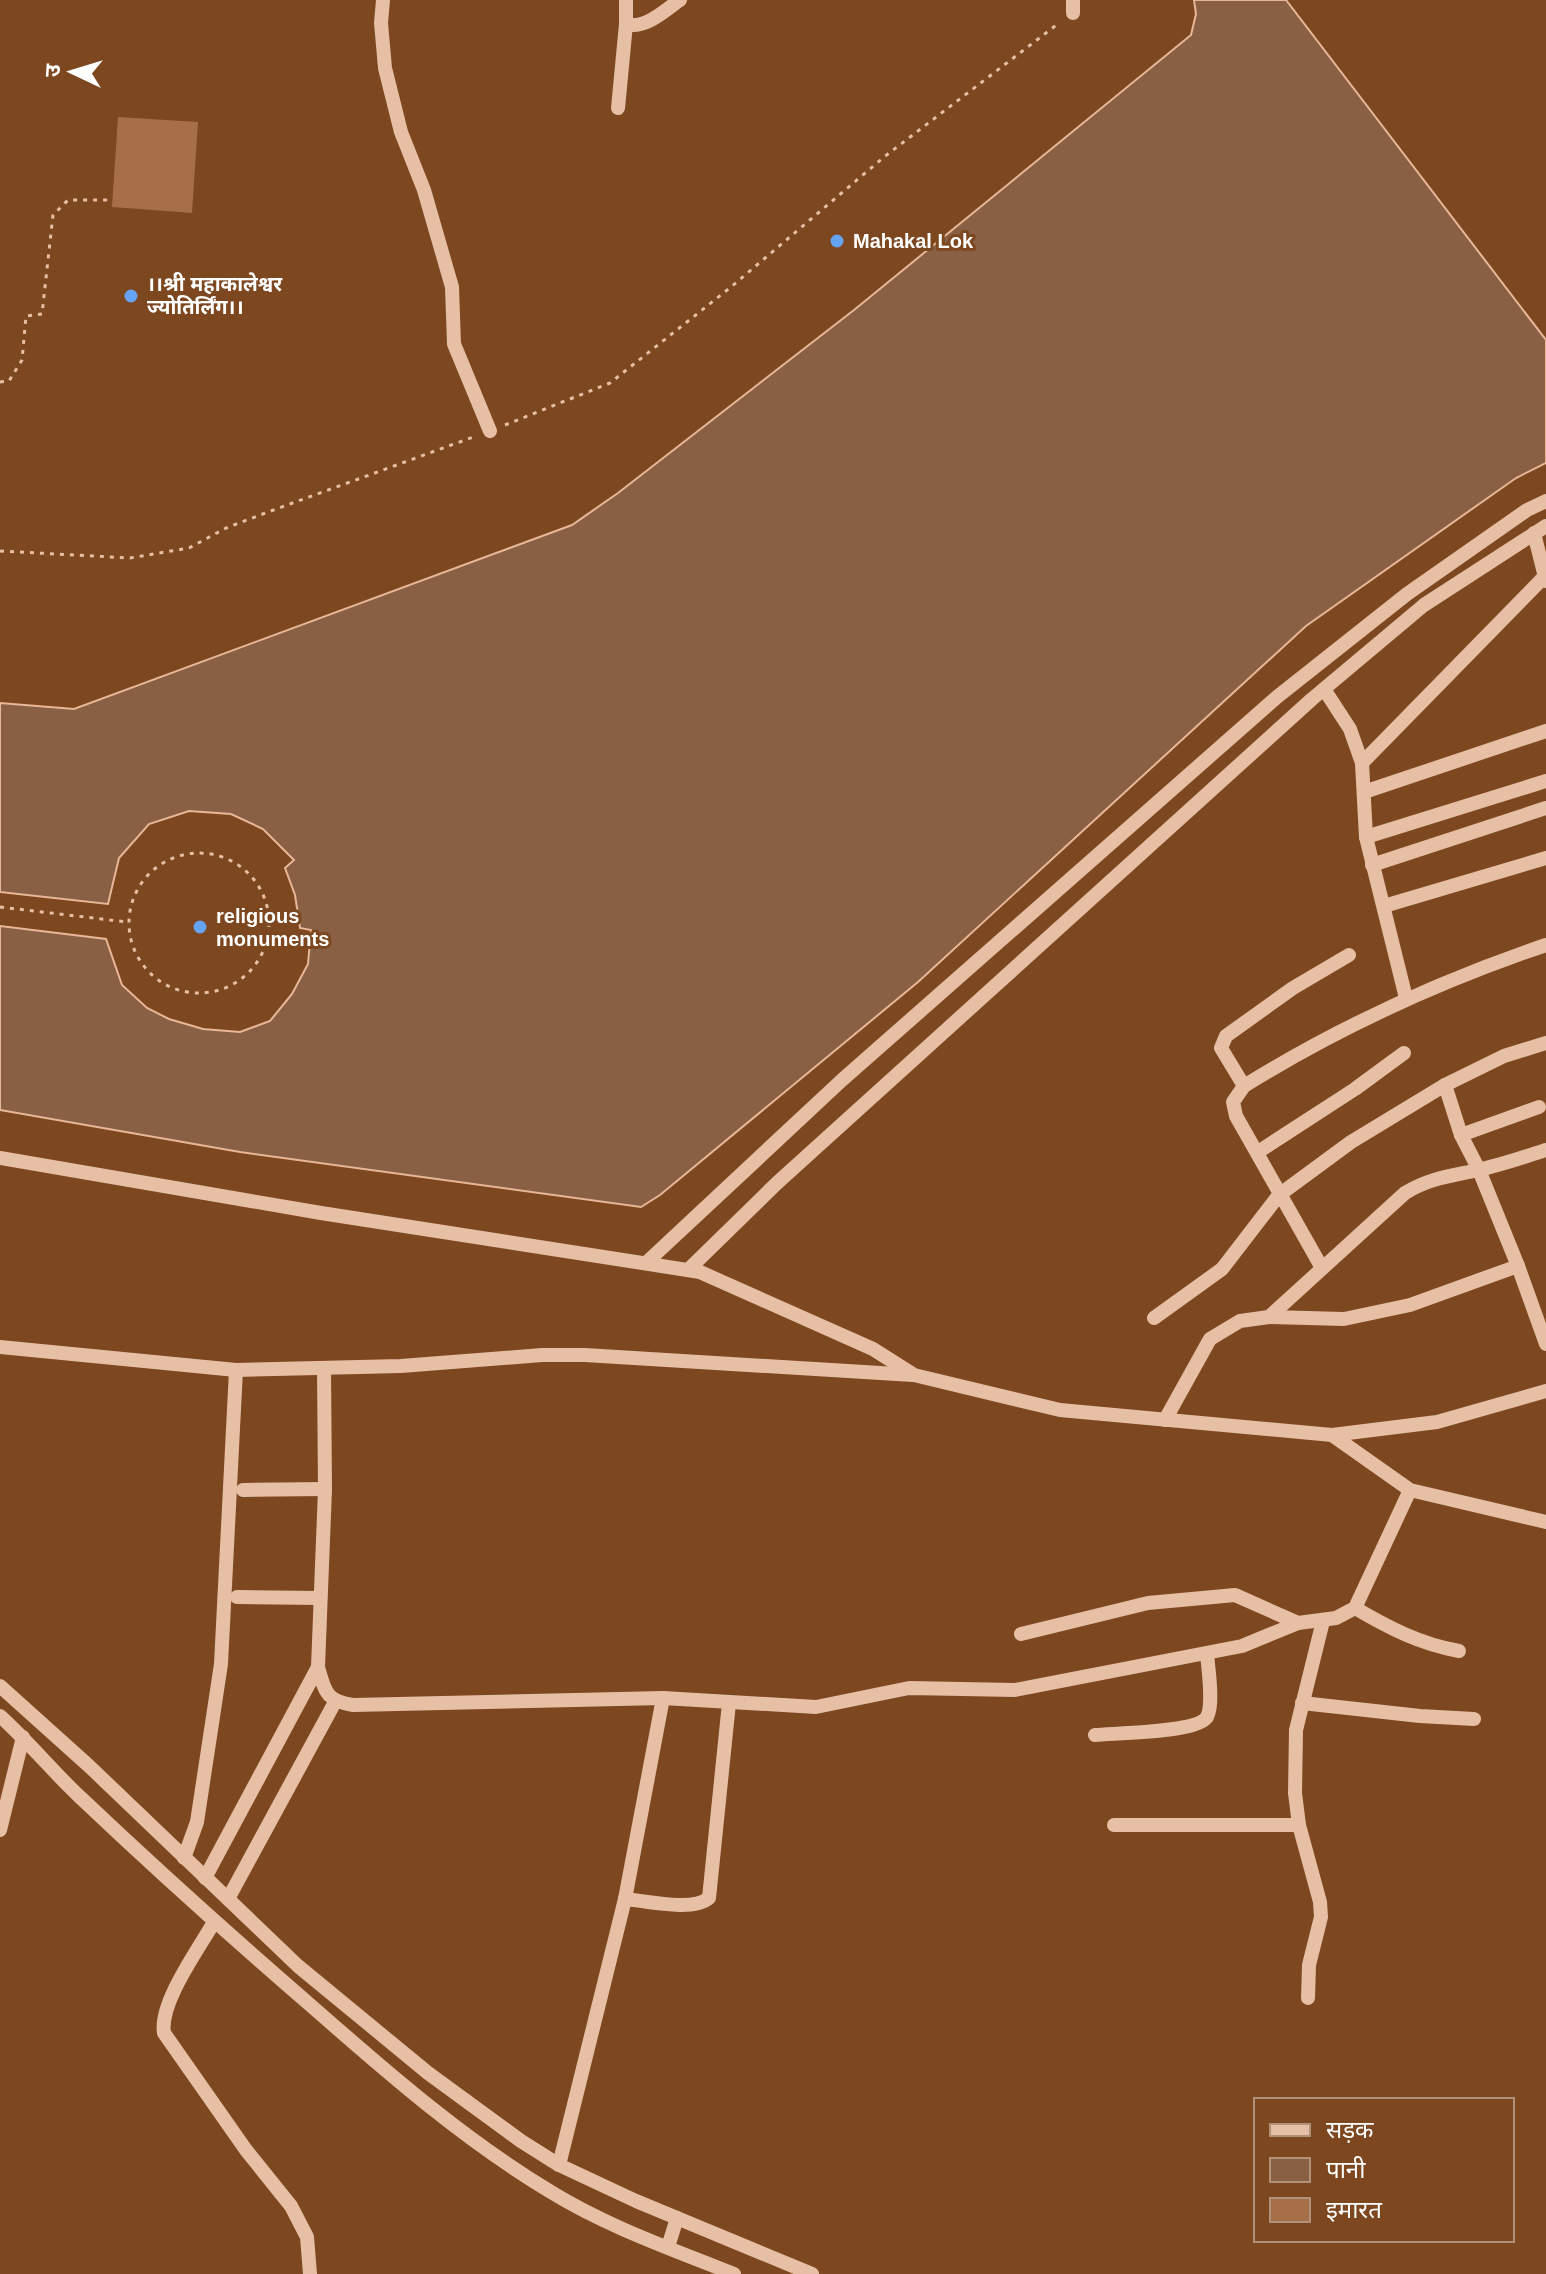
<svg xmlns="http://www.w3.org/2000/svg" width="1546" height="2274" viewBox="0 0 1546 2274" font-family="Helvetica,'Noto Sans Devanagari',sans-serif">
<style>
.water{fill:#896044;stroke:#e8b798;stroke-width:2}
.building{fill:#a76f49}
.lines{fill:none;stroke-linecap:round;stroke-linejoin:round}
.path{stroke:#e7bfa4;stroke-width:3;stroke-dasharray:4 6;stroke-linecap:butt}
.minor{stroke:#e7bfa4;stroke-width:14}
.poi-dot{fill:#65a3f4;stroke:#7d4720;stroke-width:3}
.labels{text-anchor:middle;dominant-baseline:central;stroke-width:6;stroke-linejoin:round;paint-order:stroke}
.poi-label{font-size:20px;font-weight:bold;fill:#fff;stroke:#7d4720;text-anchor:start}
</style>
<rect width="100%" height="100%" fill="#7d4720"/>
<path class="water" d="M1194 0H1286L1546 340V463L1516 478 1306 626 918 982 660 1195 641 1207 240 1152 0 1110V926L106 939 122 985 147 1008 169 1019 203 1029 240 1032 270 1021 292 994 308 964 311 930 300 928 295 895 285 868 294 860 263 829 231 814 189 811 149 824 119 858 108 904 0 892V703L74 709 572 525 618 493 854 310 1191 35 1196 14Z"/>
<path class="building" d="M118 117 198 122 192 213 112 207Z"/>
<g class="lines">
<g class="path">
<path d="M0 382 9 381 22 360 26 316 42 314 53 215 68 200H112"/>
<path d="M505 425 610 383 731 287 884 157 1059 23"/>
<path d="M0 551 130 558 189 548 226 528 268 512 476 436"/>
<circle cx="199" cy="923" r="70"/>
<path d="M0 907 127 922"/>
</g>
<g class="minor">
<path d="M383 0 381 23 385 68 401 132 424 190 452 287 454 344 490 431"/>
<path d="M626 0V24C645 30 665 10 680 0"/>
<path d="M1073 13V0"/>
<path d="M618 108 626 24"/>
<path d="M1534 533 1546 581"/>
<path d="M1324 689 1350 729 1362 763 1366 837 1406 998"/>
<path d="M1362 763 1545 576"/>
<path d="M1364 792 1546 731"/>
<path d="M1366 837 1546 781"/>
<path d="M1372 865 1546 808"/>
<path d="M1384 906 1546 858"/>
<path d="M1244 1086 1221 1048 1226 1036 1293 988 1349 955"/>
<path d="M1461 1135 1539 1107"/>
<path d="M1258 1152 1355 1089 1404 1053"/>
<path d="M0 1158 321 1213 700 1272 873 1349 914 1375 1060 1410 1332 1435 1437 1422 1546 1391"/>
<path d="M647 1262 842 1080 1277 697 1407 594 1527 510 1546 501"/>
<path d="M1518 1266 1546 1344"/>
<path d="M1322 1268 1236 1116 1233 1102 1244 1086C1339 1027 1440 981 1546 945"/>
<path d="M688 1270 777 1183 1312 699 1424 605 1546 526"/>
<path d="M1269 1317 1405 1193C1429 1178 1451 1176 1478 1170 1501 1165 1524 1157 1546 1150"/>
<path d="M1154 1318 1222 1269 1279 1195 1351 1142 1445 1085"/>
<path d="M0 1347 236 1370 401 1366 542 1355H585L913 1375"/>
<path d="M324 1368 325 1489 318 1667C325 1692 326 1701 353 1705L663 1698 816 1707 909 1688 1015 1690 1242 1646 1298 1623"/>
<path d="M1165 1420 1210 1339 1240 1321 1269 1317 1344 1319 1410 1305 1518 1266 1479 1170 1461 1135 1445 1085 1504 1056 1546 1043"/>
<path d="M1332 1435 1410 1490 1546 1522"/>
<path d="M243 1490 325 1489"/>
<path d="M237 1597 319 1598"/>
<path d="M1355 1608C1389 1628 1420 1644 1459 1651"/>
<path d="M1021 1634 1148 1603 1235 1595 1298 1623 1336 1618 1355 1608 1410 1490"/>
<path d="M0 1686 89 1766 298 1966 428 2073 521 2141 559 2165 636 2201 812 2274"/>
<path d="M1302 1703 1420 1716 1474 1719"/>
<path d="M0 1716C29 1742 53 1772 81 1798 158 1871 236 1941 316 2010 390 2075 466 2141 551 2192 608 2227 672 2249 734 2274"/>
<path d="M1095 1735C1115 1733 1197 1733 1207 1717 1214 1704 1208 1668 1207 1653"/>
<path d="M1114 1825H1299"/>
<path d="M0 1830 23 1737"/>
<path d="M184 1858 197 1822 221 1664 236 1370"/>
<path d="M205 1878 318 1667"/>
<path d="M228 1899 335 1702"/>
<path d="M625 1899C647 1901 693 1912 709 1898L729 1703"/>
<path d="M214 1922C198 1950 159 2003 164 2033L246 2150 291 2206 307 2237 310 2274"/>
<path d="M1308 1998 1309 1965 1321 1917 1320 1902 1299 1825 1295 1793 1296 1730 1323 1621"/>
<path d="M559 2165 625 1899 663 1698"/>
<path d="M668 2247 677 2218"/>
</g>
</g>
<g class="poi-dot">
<circle cx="837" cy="241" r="8"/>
<circle cx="131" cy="296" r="8"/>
<circle cx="200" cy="927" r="8"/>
</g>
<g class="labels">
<g class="poi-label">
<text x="853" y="241">Mahakal Lok</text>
<text x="147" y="284">।।श्री महाकालेश्वर<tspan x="147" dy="23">ज्योतिर्लिंग।।</tspan></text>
<text x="216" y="916">religious<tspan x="216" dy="23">monuments</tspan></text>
</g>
</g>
<rect x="1254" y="2098" width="260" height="144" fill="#7d4720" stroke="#b19179" stroke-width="2"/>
<rect x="1270" y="2124" width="40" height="12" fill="#e7bfa4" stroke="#b19179" stroke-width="2"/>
<text x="1326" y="2138" font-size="24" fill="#ffffff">सड़क</text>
<rect x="1270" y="2158" width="40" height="24" fill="#896044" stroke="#b19179" stroke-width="2"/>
<text x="1326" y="2178" font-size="24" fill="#ffffff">पानी</text>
<rect x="1270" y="2198" width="40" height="24" fill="#a76f49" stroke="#b19179" stroke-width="2"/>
<text x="1326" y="2218" font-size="24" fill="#ffffff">इमारत</text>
<g transform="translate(72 72) rotate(274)" stroke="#7d4720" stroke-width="6" paint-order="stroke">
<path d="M0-6L14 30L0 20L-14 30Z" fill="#ffffff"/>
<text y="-12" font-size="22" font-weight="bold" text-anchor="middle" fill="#ffffff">उ</text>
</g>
</svg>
